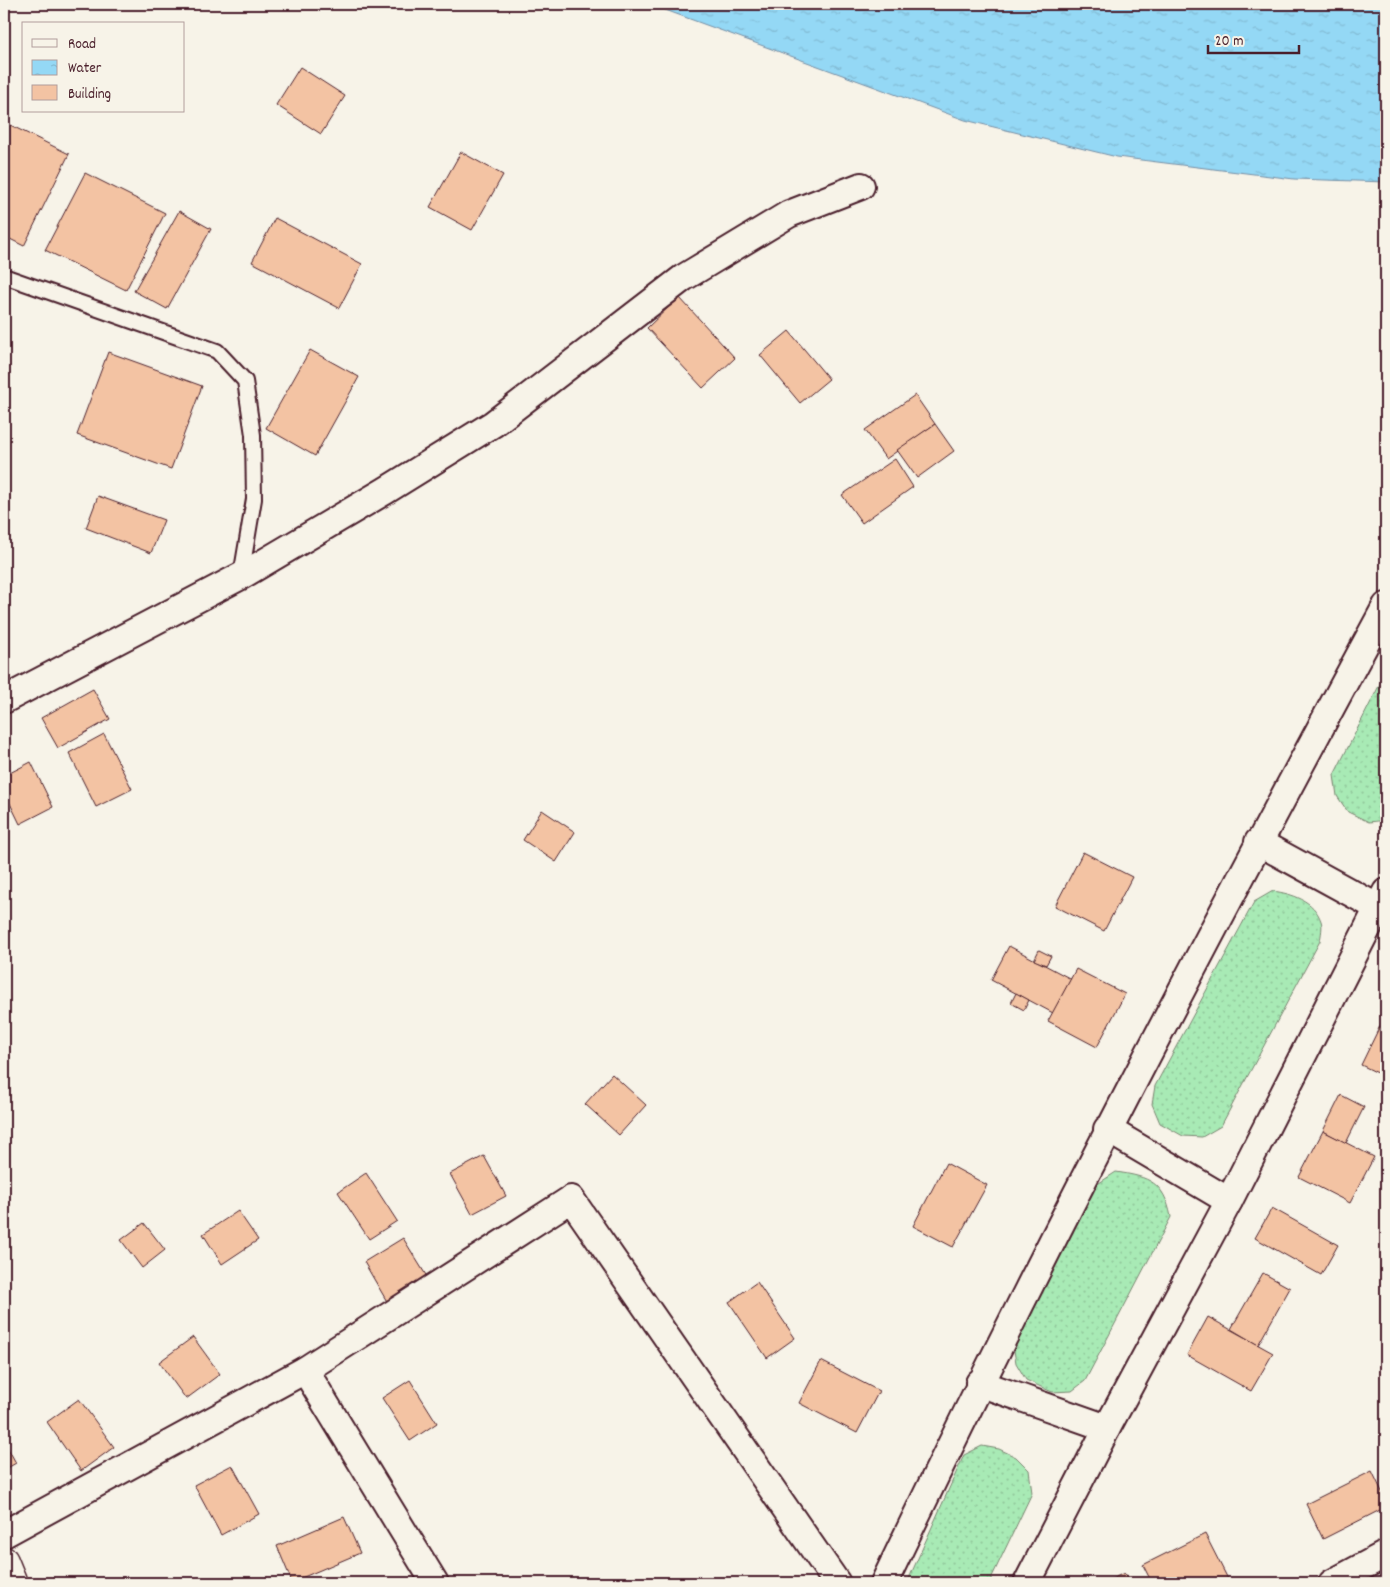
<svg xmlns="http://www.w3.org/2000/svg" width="1390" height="1587" viewBox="0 0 1390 1587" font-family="Dekko,sans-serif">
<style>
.garden{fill:url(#garden-dots);stroke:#798470}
.water{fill:url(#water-ripples);stroke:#768ea4}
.building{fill:#f3c3a3;stroke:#4a1f2b}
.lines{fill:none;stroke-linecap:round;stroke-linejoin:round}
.service-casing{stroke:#4a1f2b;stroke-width:18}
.minor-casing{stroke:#4a1f2b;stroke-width:30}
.secondary-casing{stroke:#4a1f2b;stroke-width:31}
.service{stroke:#f7f3e8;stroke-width:14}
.minor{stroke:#f7f3e8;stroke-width:26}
.secondary{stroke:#f7f3e8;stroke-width:28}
</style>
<defs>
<pattern id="garden-dots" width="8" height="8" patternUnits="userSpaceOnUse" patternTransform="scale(1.25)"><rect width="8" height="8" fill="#a8eab5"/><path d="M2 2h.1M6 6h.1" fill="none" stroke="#92c89c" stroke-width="1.8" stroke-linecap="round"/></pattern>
<pattern id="water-ripples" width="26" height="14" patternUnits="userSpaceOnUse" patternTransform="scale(1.25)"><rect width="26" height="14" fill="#94d8f5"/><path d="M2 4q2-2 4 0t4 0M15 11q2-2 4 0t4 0" fill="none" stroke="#81b9d2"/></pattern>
</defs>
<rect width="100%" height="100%" fill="#f7f3e8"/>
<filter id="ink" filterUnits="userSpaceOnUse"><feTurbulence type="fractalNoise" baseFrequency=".02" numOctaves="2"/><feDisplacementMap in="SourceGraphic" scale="10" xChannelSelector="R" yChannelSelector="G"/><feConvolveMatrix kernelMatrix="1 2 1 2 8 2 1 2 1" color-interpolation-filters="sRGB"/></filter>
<g filter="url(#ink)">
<g class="garden">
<path d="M1386 672V820L1369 822 1348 812 1337 796 1334 775Z"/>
<path d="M1273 891C1292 894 1314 900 1321 921 1323 926 1321 935 1320 941L1221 1126 1202 1137 1183 1136 1160 1123 1152 1104 1155 1086 1254 902Z"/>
<path d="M1116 1172C1150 1177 1164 1182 1171 1217L1085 1381 1072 1391 1052 1392 1026 1380 1016 1363 1013 1344 1096 1185Z"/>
<path d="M982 1446 999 1449 1016 1457 1029 1470 1032 1493 989 1583H907L964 1455Z"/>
</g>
<path class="water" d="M649 4H1386V182L1294 179 1117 157 965 120Z"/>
<g class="building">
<path d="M300 67 345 96 321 134 276 105Z"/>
<path d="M4 122 69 154 24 246 4 236Z"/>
<path d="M461 152 503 175 472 230 430 207Z"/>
<path d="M85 173 165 213 126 290 45 250Z"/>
<path d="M179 211 211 229 167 309 134 291Z"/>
<path d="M275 218 362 264 339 308 252 262Z"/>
<path d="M679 297 735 358 703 388 647 328Z"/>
<path d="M789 331 829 379 800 403 760 355Z"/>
<path d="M310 350 359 377 315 456 266 428Z"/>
<path d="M108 352 202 386 171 469 77 435Z"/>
<path d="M915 395 935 424 886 459 865 430Z"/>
<path d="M935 424 954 451 917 478 897 450Z"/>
<path d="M895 459 913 487 862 523 842 495Z"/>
<path d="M98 496 164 520 151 553 86 528Z"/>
<path d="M93 689 110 719 58 748 41 718Z"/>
<path d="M104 734 132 789 96 807 69 753Z"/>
<path d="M31 762 53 807 20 824 4 791V776Z"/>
<path d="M542 810 575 832 556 862 523 840Z"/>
<path d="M1083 852 1132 877 1104 931 1055 906Z"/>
<path d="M1009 946 1071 979 1053 1013 991 980Z"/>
<path d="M1039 950 1051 956 1046 965 1034 960Z"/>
<path d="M1076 969 1125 994 1097 1047 1048 1021Z"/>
<path d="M1016 993 1029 1000 1024 1010 1011 1003Z"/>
<path d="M1386 1014V1032L1379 1028Z"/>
<path d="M1379 1028 1386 1032V1067L1382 1075 1361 1065Z"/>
<path d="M612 1074 646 1105 619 1135 585 1104Z"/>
<path d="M1341 1095 1364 1107 1346 1143 1323 1131Z"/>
<path d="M1323 1131 1374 1157 1350 1203 1299 1177Z"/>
<path d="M484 1156 506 1196 472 1214 450 1174Z"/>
<path d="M946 1163 987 1185 953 1247 913 1226Z"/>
<path d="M366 1173 397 1221 369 1239 338 1192Z"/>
<path d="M1272 1208 1338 1245 1321 1275 1255 1238Z"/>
<path d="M238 1211 258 1240 222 1264 203 1234Z"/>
<path d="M144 1223 165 1250 142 1268 121 1240Z"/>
<path d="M403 1238 429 1280 389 1305 364 1262Z"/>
<path d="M1263 1273 1290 1288 1258 1345 1231 1329Z"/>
<path d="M757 1282 795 1338 767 1358 729 1302Z"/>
<path d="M1208 1317 1273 1353 1251 1391 1187 1355Z"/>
<path d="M193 1337 220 1374 186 1399 159 1362Z"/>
<path d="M821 1361 879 1391 857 1433 799 1403Z"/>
<path d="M410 1380 437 1423 410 1441 382 1398Z"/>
<path d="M79 1399 114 1447 81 1471 47 1422Z"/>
<path d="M4 1441 16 1463 4 1470Z"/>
<path d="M232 1465 259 1514 221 1535 194 1485Z"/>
<path d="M1372 1471 1386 1500V1507L1323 1539 1306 1504Z"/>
<path d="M344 1517 360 1553 292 1582 277 1546Z"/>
<path d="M1205 1534 1230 1583H1152L1143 1565Z"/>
<path d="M1124 1573 1129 1583H1104Z"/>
</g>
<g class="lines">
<g class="service-casing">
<path id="service" d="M4 276 217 351 245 381 253 435 254 499 241 576"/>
</g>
<g class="minor-casing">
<g id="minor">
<path d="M4 700 241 576 385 491 493 424 683 278 789 214 861 186"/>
<path d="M1258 842 1386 912"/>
<path d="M1107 1129 1229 1201"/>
<path d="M305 1370 435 1583"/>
<path d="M979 1383 1107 1428"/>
<path d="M4 1534 305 1370 571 1199 837 1583"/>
<path d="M884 1583C1042 1252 1212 928 1386 606"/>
<path d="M1027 1583 1107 1428 1229 1201 1386 892"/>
<path d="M1332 1583 1386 1554"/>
</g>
</g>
<g class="secondary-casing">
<path id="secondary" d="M4 1561 13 1583"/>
</g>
<use href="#service" class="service"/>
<use href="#minor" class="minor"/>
<use href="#secondary" class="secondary"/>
</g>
</g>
<rect width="1390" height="1587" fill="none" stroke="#f7f3e8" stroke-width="20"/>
<rect x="10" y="10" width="1370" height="1567" fill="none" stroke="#4a1f2b" stroke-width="2" filter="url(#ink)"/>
<rect x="22" y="22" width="162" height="90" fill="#f7f3e8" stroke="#b29e9c"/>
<rect x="32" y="39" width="25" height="8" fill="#f7f3e8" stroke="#b29e9c"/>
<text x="68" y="48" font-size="15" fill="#4a1f2b">Road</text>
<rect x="32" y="60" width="25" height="15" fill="url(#water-ripples)" stroke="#b29e9c"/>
<text x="68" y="72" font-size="15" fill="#4a1f2b">Water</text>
<rect x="32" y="85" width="25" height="15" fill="#f3c3a3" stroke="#b29e9c"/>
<text x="68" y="98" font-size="15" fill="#4a1f2b">Building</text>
<path d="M1208 45v8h91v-8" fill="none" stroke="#4a1f2b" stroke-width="2.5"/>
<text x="1215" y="45" font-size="15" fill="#4a1f2b" stroke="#f7f3e8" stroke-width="4" paint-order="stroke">20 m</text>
</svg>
